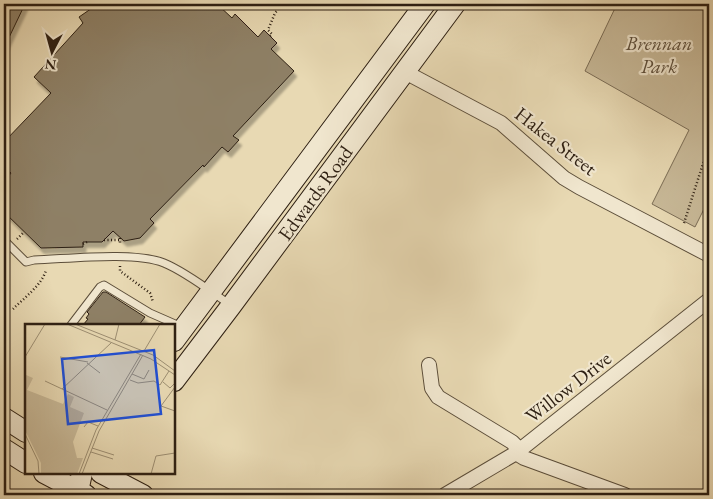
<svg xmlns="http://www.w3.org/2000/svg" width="713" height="499" viewBox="0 0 713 499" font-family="'EB Garamond',serif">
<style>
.green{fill:#c8b998;stroke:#7a6c55}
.building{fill:#8e8066;stroke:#2d1f12;filter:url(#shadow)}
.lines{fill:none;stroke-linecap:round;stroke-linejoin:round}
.lane-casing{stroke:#5c4e3a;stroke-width:9}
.street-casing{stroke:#5c4e3a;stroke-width:16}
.secondary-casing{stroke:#2d1f12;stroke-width:22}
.path{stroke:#2d1f12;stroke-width:2.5;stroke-dasharray:1 2.5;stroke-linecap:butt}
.lane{stroke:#f0e6ce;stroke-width:7}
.street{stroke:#f0e6ce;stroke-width:14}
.secondary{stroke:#f0e6ce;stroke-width:20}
.labels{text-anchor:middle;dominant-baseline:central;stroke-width:4.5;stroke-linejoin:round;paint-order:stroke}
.park-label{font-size:20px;font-style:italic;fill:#5c4d3a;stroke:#f0e6ce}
.street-label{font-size:20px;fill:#2d1f12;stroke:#f0e6ce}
.inset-road{fill:none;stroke:#9d8f73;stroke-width:1}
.view{fill:#1d4ed8;fill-opacity:0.15;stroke:#1d4ed8;stroke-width:2.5}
.inset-edge{fill:none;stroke:#2d1f12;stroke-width:2.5}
</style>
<defs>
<filter id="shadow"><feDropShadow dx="3" dy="5.5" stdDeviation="1" flood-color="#0004"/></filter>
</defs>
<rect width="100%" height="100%" fill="#e8d9b3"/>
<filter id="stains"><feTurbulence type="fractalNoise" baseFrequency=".004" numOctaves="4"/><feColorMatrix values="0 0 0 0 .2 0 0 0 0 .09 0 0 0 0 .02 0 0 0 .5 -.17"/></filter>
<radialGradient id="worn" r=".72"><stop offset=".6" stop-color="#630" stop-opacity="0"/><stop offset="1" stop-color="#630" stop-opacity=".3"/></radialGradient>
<path class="green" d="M617 4H709V199L695 227 652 204 689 130 585 71Z"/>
<g class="building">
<path d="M4 4H25L4 48Z"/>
<path d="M98 4H217L232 18 235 14 258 37 264 30 277 43 271 49 294 71 233 136 239 140 228 152 222 147 204 167 203 165 150 219 154 223 140 238 124 241 113 231 102 242H83V247L41 248 4 212V182L11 173 4 166V142L51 93 34 77 83 23 79 17Z"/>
<path d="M103 292H106L145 317 139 325H83L88 319 86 318 89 314 87 312Z"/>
</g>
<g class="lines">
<g class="lane-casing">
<g id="lane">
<path d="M4 240 26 262 34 260C68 259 134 251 164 263 186 272 210 291 229 304"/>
<path d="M71 325 100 287 104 285 150 313 182 327"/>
</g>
</g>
<g class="street-casing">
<g id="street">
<path d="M405 72 501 123 564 178 579 187 709 255"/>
<path d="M429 365 432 388 438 397 512 442 520 450"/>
<path d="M516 453 524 458 625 495"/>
<path d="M445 495 516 453 709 300"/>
</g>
</g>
<g class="secondary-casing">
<g id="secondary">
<path d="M174 341 425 4"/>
<path d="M174 381 231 306 455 4"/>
<path d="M4 418 26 432"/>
<path d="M4 449 26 463"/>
<path d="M44 473 86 495"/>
<path d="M101 473 143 495"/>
<path d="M78 491 82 473"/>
</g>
</g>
<g class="path">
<path d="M270 36 272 34 268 30 275 13 283 4"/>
<path d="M709 53C706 75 703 95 709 118"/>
<path d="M684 223 709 145"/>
<path d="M120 238V245"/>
<path d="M17 239 23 233"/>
<path d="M104 240H120"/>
<path d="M83 244 87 242"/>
<path d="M120 266V271L150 293 153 302"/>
<path d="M13 309C24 298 42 285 46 270"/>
</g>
<use href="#lane" class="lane"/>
<use href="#street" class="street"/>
<use href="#secondary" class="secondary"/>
</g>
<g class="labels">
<g class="park-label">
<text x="659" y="43">Brennan<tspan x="659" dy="23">Park</tspan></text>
</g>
<g class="street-label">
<text transform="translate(556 141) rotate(38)">Hakea Street</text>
<text transform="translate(315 193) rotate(-54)">Edwards Road</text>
<text transform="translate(568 387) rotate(-38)">Willow Drive</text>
</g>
</g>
<g transform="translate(25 324)">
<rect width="150" height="150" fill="#e8d9b3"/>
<path d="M1 51 8 54 2 66 38 80 43 70 49 73 45 83 59 89 48 118 52 134H58L52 150H16V139L0 106Z" fill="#c8b998"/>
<path class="inset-road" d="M42 0 126 35 150 51M50 0 128 31 150 47M90 16 94 0M119 27 135 0M0 33 20 0M35 33 63 38M62 39 75 49M107 50 119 55 124 46M105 56 113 59 129 57 135 61 144 47M20 57 82 86M138 58 145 64 150 59M150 63 136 82 150 87M37 65 86 19M59 103 63 98 73 102M0 110 13 137 14 150M67 124 89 131M66 128 88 135M54 150 71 106 116 30M57 150 74 107 118 31M126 150 131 132 150 129"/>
<path class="view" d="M129 26 136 90 43 100 37 35Z"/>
<rect width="150" height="150" class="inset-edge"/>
</g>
<rect width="713" height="499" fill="none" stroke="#e8d9b3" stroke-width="20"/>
<rect x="5" y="5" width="703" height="489" fill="none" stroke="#2d1f12" stroke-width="2.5"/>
<rect x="10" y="10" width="693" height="479" fill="none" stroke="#2d1f12"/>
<g transform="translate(52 52) rotate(186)" stroke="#f0e6ce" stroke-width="4" paint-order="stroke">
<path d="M0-4L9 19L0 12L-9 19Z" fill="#2d1f12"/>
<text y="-8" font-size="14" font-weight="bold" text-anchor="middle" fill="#2d1f12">N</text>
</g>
<rect width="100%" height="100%" filter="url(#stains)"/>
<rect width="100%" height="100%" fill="url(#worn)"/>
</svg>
